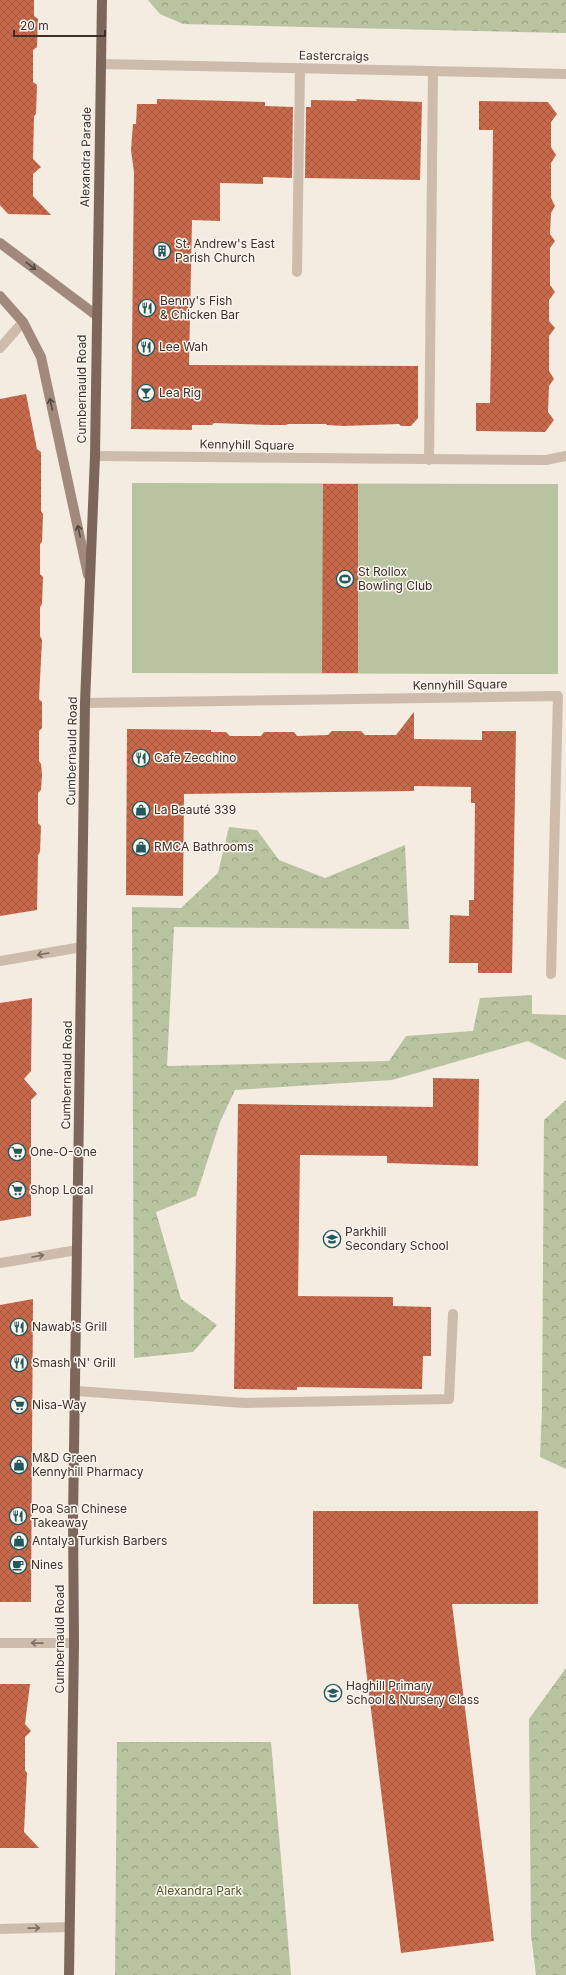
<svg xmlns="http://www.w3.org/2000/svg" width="566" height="1975" viewBox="0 0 566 1975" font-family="Inter,sans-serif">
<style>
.grass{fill:#b8c4a0}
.forest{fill:url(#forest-crowns)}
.building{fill:url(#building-cross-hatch)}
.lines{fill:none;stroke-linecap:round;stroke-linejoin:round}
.service{stroke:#cdbbac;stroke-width:10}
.pedestrian{stroke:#cdbbac;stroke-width:10}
.minor{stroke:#cdbbac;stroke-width:10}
.secondary{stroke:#a18a7d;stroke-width:10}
.primary{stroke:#7d675c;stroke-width:10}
.oneway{stroke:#544640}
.oneway2{stroke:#7d6f65}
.labels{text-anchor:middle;stroke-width:3;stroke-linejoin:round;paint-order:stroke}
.street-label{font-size:12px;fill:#3b302b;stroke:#fbf5ee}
.poi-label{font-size:12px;fill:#3b302b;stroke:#fbf5ee;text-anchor:start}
.park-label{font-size:12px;fill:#4a5a2e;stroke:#fbf5ee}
</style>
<defs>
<pattern id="forest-crowns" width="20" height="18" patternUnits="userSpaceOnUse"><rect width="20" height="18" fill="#b8c4a0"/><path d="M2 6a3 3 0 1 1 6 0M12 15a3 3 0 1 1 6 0" fill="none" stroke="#97a083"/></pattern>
<pattern id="building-cross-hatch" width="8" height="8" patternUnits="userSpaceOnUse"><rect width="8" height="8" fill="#c8694b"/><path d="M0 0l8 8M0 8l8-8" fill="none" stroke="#a4573f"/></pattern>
</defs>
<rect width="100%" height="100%" fill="#f4ebe1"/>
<polygon class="grass" points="132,483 558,484 558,674 132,673"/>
<g class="forest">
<polygon points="148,0 566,0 566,33 183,24 160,14"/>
<polygon points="229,827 257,830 279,860 325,878 405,845 409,929 174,927 167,1066 389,1061 406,1036 473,1031 480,998 532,995 532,1014 566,1015 566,1060 528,1041 392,1080 235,1090 220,1122 196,1196 156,1212 181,1299 217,1325 193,1352 134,1358 132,907 181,908 218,873"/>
<polygon points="566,1100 566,1469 540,1457 542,1410 544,1120"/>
<polygon points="566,1668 566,1975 536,1975 531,1935 529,1719"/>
<polygon points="117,1742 271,1742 291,1975 115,1975"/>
</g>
<g class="building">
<polygon points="0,0 34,0 34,16 38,19 37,47 33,50 33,82 37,85 36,114 34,116 33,159 41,167 33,174 33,196 51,215 8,214 0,205"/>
<polygon points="157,99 265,102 265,106 293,107 292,178 263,177 263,184 220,183 220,221 192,220 189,365 418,366 418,418 411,426 401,426 399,424 344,426 327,425 326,424 288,424 286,425 270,425 214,423 212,425 192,425 192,430 131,429 134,172 131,150 133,124 136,124 137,104 157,104"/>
<polygon points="356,99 422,102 420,180 305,178 306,107 311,107 311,100 357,101"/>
<polygon points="479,101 548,102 557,114 551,122 551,147 556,155 551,163 551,198 555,206 551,213 550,234 555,241 550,248 550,285 555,292 549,300 549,321 555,328 549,336 549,371 554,379 549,386 548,412 554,420 545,432 476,431 476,403 490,403 491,353 493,130 479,130"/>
<polygon points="26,394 37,449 41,452 41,511 43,514 42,542 40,544 40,574 43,577 42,604 40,607 40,636 42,640 39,699 42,702 42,728 39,731 39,761 41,764 42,774 41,790 38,793 38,823 41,826 40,852 38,855 37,910 0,916 0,399"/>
<polygon points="323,484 358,484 358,673 322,673"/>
<polygon points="414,712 414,739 482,740 482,731 516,731 512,973 478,973 478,963 449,963 450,915 469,916 469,900 474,900 475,803 471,803 471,787 414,786 414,791 184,794 183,896 126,895 127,729 211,730 211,732 226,732 230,736 261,736 264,732 294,732 297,736 328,735 332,731 361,731 365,735 396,735"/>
<polygon points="32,998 31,1071 24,1079 37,1094 31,1100 31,1216 0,1221 0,1003"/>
<polygon points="433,1078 479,1079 478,1166 387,1163 387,1156 300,1155 298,1296 393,1297 393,1306 431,1307 431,1356 423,1356 422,1389 297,1387 297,1390 234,1389 238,1104 433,1107"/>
<polygon points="33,1299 31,1602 0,1602 0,1305"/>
<polygon points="313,1511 538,1511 538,1604 452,1604 494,1941 401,1953 358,1604 313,1604"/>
<polygon points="0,1684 30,1684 25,1724 31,1731 25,1737 25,1770 27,1773 24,1832 39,1848 0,1848"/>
</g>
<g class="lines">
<g class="service">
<polyline points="297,272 300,68"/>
<polyline points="429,460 433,71"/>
<polyline points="76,1391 245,1403 449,1399 453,1314"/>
</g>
<polyline class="pedestrian" points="0,348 23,322"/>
<g class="minor">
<polyline points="101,64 566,74"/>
<polyline points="95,456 546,460 566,456"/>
<polyline points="85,703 558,696 551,974"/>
<polyline points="0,961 82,947"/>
<polyline points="0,1263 77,1250"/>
<polyline points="0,1643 74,1643"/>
<polyline points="0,1929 69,1927"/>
</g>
<g class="secondary">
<polyline points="0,243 96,315"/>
<polyline points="0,296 23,322 41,357 88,575"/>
</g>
<polyline class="primary" points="69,1975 74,1643 73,1518 85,703 95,456 102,0"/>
</g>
<defs><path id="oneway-shaft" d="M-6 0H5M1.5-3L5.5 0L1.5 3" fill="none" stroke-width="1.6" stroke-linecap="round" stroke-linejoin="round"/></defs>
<g class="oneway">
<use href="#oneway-shaft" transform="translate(31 266) rotate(37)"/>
<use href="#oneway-shaft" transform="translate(51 404) rotate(-102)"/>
<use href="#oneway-shaft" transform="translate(79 531) rotate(-102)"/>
</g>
<g class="oneway2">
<use href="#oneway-shaft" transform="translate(43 954) rotate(170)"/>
<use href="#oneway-shaft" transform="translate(38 1256) rotate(-10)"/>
<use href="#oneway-shaft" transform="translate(37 1643) rotate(-179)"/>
<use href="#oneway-shaft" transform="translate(34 1928) rotate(-1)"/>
</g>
<defs>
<symbol id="building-ring" viewBox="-11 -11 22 22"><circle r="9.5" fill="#fbf5ee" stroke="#1f5a5e" stroke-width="1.5"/><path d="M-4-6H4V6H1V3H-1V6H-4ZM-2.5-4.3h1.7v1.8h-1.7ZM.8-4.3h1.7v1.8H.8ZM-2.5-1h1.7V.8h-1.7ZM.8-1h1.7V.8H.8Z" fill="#1f5a5e"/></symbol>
<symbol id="restaurant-ring" viewBox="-11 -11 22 22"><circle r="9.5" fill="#fbf5ee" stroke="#1f5a5e" stroke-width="1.5"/><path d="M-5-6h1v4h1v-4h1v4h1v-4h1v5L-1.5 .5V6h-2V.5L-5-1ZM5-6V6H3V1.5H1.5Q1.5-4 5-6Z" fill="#1f5a5e"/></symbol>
<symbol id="bar-ring" viewBox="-11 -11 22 22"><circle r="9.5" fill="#fbf5ee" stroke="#1f5a5e" stroke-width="1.5"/><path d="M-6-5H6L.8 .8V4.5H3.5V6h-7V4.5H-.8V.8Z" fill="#1f5a5e"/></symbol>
<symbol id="stadium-ring" viewBox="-11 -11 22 22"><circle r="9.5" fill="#fbf5ee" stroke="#1f5a5e" stroke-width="1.5"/><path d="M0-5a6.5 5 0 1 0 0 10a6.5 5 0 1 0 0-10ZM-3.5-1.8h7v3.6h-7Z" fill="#1f5a5e"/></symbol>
<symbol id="shop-ring" viewBox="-11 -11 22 22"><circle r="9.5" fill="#fbf5ee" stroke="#1f5a5e" stroke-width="1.5"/><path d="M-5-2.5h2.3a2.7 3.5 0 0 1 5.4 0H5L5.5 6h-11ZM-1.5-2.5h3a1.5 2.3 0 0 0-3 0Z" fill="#1f5a5e"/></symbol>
<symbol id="supermarket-ring" viewBox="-11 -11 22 22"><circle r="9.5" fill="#fbf5ee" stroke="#1f5a5e" stroke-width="1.5"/><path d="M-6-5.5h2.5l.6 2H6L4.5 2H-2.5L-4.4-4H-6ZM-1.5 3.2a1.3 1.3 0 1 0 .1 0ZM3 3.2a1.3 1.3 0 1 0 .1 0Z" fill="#1f5a5e"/></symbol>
<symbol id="school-ring" viewBox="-11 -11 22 22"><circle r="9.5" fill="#fbf5ee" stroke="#1f5a5e" stroke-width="1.5"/><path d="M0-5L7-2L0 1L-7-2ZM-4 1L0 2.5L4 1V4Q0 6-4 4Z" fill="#1f5a5e"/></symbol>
<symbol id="cafe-ring" viewBox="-11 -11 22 22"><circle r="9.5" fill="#fbf5ee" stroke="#1f5a5e" stroke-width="1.5"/><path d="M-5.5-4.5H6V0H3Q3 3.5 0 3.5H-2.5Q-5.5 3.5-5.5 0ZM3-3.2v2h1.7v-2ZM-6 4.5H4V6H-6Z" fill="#1f5a5e"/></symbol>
</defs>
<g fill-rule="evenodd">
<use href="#building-ring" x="152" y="241" width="20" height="20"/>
<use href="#restaurant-ring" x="137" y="298" width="20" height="20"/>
<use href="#restaurant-ring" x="136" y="337" width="20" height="20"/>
<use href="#bar-ring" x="136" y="383" width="20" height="20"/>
<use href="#stadium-ring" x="335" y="569" width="20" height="20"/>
<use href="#restaurant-ring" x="131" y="748" width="20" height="20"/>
<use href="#shop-ring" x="131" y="800" width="20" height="20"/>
<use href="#shop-ring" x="131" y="837" width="20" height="20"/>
<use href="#supermarket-ring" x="7" y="1142" width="20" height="20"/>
<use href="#supermarket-ring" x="7" y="1180" width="20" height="20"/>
<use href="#school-ring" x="322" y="1229" width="20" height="20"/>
<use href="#restaurant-ring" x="9" y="1317" width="20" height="20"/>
<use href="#restaurant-ring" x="9" y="1353" width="20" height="20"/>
<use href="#supermarket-ring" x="9" y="1395" width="20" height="20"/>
<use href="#shop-ring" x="9" y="1455" width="20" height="20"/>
<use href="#restaurant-ring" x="8" y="1506" width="20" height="20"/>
<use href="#shop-ring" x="9" y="1531" width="20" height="20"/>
<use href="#cafe-ring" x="8" y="1555" width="20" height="20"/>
<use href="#school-ring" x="323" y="1683" width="20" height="20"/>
</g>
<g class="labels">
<g class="street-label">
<text transform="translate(334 56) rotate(1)" y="4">Eastercraigs</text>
<text transform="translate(86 157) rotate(-89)" y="4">Alexandra Parade</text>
<text transform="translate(82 389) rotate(-90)" y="4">Cumbernauld Road</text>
<text transform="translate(247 445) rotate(1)" y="4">Kennyhill Square</text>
<text transform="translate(460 685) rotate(-1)" y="4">Kennyhill Square</text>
<text transform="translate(72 751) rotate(-89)" y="4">Cumbernauld Road</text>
<text transform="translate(67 1075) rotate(-89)" y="4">Cumbernauld Road</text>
<text transform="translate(60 1639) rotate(-90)" y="4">Cumbernauld Road</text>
</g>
<g class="poi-label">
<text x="175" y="248">St. Andrew's East<tspan x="175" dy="14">Parish Church</tspan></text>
<text x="160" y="305">Benny's Fish<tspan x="160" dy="14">&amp; Chicken Bar</tspan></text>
<text x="159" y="351">Lee Wah</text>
<text x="159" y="397">Lea Rig</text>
<text x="358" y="576">St Rollox<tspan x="358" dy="14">Bowling Club</tspan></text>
<text x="154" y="762">Cafe Zecchino</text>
<text x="154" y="814">La Beauté 339</text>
<text x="154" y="851">RMCA Bathrooms</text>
<text x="30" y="1156">One-O-One</text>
<text x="30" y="1194">Shop Local</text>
<text x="345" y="1236">Parkhill<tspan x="345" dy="14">Secondary School</tspan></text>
<text x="32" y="1331">Nawab's Grill</text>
<text x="32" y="1367">Smash 'N' Grill</text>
<text x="32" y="1409">Nisa-Way</text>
<text x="32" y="1462">M&amp;D Green<tspan x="32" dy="14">Kennyhill Pharmacy</tspan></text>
<text x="31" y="1513">Poa San Chinese<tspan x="31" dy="14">Takeaway</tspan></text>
<text x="32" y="1545">Antalya Turkish Barbers</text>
<text x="31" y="1569">Nines</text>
<text x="346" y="1690">Haghill Primary<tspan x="346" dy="14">School &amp; Nursery Class</tspan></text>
</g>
<g class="park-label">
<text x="199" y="1895">Alexandra Park</text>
</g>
</g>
<path d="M14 30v6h91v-6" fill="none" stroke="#3b302b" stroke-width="2"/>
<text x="20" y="30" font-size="12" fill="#3b302b" stroke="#fbf5ee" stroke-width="3" paint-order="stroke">20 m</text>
</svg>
